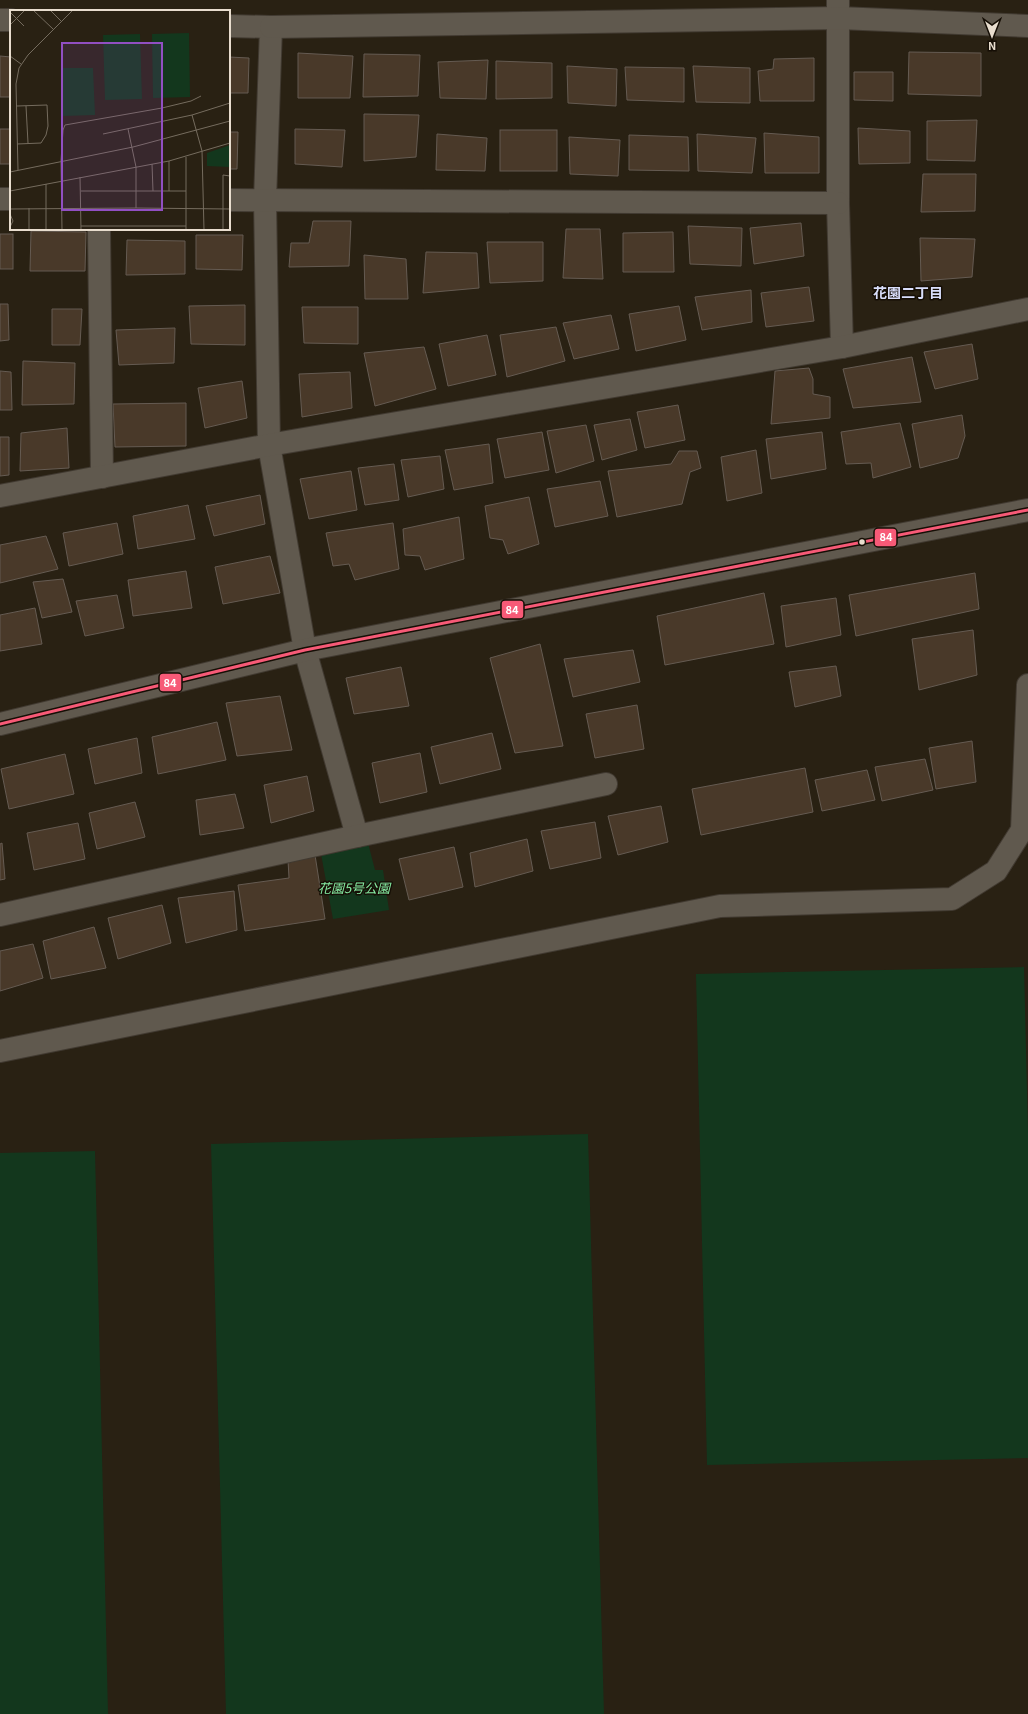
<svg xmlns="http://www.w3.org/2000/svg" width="1028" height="1714" viewBox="0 0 1028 1714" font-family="Georgia,'Noto Sans JP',serif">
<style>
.green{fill:#13371d}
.building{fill:#493929;stroke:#655b52}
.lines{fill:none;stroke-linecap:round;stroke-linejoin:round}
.minor-casing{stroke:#413a31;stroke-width:24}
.tertiary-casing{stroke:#413a31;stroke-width:24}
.minor{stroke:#60594e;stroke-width:22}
.tertiary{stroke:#60594e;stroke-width:22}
.bus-1-casing{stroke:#150e05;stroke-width:6}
.bus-1{stroke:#f75a77;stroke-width:3}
.bus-dot{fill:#e8ddce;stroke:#150e05;stroke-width:1.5}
.labels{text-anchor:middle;stroke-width:3;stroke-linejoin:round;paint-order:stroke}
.park-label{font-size:13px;font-style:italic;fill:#85eba2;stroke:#150e05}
.neighbourhood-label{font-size:14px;font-weight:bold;fill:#d9defb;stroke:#150e05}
.inset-road{fill:none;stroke:#756c5e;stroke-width:1}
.view{fill:#914fc2;fill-opacity:0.15;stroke:#914fc2;stroke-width:2}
.inset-edge{fill:none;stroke:#e8ddce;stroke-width:2}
.line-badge{stroke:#150e05;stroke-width:1.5}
.badge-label{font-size:11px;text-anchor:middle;font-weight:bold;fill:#fff}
</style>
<rect width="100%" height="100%" fill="#292113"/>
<g class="green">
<polygon points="368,843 375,870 383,870 389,910 333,919 321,854"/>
<polygon points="1024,967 1028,1133 1028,1458 707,1465 696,974"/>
<polygon points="588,1134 604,1714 226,1714 211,1144"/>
<polygon points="95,1151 108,1714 0,1714 0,1153"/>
</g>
<g class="building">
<polygon points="909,52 981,53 981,96 908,94"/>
<polygon points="298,53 353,56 350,98 298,98"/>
<polygon points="364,54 420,55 418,96 363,97"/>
<polygon points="0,56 11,57 11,97 0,97"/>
<polygon points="229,57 249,58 248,93 229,93"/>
<polygon points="814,58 814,101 760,101 758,71 773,69 774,59"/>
<polygon points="488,60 486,99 440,98 438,62"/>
<polygon points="496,61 552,63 552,98 496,99"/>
<polygon points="567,66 617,69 616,106 568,103"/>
<polygon points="693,66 750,68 750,103 696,102"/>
<polygon points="625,67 684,68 684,102 627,100"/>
<polygon points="854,72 893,72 893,101 854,100"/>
<polygon points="364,114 419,115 416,157 364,161"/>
<polygon points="977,120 975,161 927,160 927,121"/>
<polygon points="858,128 910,131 910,163 859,164"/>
<rect x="0" y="129" width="11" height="35"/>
<polygon points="295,129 345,130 342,167 295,164"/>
<rect x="500" y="130" width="57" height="41"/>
<polygon points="229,132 238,132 237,169 229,169"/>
<polygon points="764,133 819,137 819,173 765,173"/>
<polygon points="437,134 487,138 485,171 436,170"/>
<polygon points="697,134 756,138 752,173 698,171"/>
<polygon points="629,135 688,137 689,171 629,170"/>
<polygon points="569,137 620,140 618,176 570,174"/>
<polygon points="923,174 976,174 975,211 921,212"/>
<polygon points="313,221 351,221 349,266 289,267 291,243 309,243"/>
<polygon points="801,223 804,256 754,264 750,228"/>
<polygon points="688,226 742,228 741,266 690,264"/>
<polygon points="566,229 600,229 603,279 563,278"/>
<polygon points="31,231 86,232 85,271 30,271"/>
<polygon points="673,232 674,272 623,272 623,233"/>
<rect x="0" y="234" width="13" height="35"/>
<polygon points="196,235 243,235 242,270 196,269"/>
<polygon points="920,238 975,239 972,277 921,281"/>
<polygon points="127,240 185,241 185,274 126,275"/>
<polygon points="487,242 543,242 543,281 490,283"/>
<polygon points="426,252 477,253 479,288 423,293"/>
<polygon points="364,255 406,259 408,299 365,299"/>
<polygon points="809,287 814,321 766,327 761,293"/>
<polygon points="751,290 752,322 702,330 695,297"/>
<polygon points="0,304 8,304 9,340 0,341"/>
<polygon points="245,305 245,345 191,344 189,306"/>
<polygon points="679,306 686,340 636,351 629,314"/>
<polygon points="302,307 358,307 358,344 304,343"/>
<polygon points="52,309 82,309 80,345 52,345"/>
<polygon points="611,315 619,349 574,359 563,323"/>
<polygon points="556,327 565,361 507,377 500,335"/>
<polygon points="175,328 174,363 119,365 116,330"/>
<polygon points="487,335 496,375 448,386 439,344"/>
<polygon points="972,344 978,379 935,389 924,352"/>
<polygon points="424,347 436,389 375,406 364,353"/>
<polygon points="912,357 921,402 853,408 843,369"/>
<polygon points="23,361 75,363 74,404 22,405"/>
<polygon points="809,368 813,379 813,394 830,397 830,418 771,424 775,371"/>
<polygon points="0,371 11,372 12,410 0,410"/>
<polygon points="350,372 352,408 302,417 299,374"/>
<polygon points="242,381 247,418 205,428 198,388"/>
<polygon points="186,403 186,446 115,447 113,404"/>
<polygon points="678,405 685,440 645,448 637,412"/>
<polygon points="962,415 965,436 958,458 920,468 912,424"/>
<polygon points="630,419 637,450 602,460 594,425"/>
<polygon points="900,423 911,467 873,478 871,463 846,464 841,432"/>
<polygon points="586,425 594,461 556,473 547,431"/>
<polygon points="67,428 69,468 20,471 21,433"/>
<polygon points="542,432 549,470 505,478 497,439"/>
<polygon points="822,432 826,469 771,479 766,439"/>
<polygon points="0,437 9,437 9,475 0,476"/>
<polygon points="489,444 493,483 454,490 445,450"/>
<polygon points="756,450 762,493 727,501 721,457"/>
<polygon points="679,451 697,451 701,468 690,472 682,504 617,517 608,471 671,464"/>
<polygon points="440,456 444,489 408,497 401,460"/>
<polygon points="394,464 399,500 365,505 358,468"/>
<polygon points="351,471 357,510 309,519 300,479"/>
<polygon points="600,481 608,516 555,527 547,489"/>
<polygon points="260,495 265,524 214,536 206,506"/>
<polygon points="529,497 539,544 508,554 503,540 490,538 485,506"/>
<polygon points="188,505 195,539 138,549 133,516"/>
<polygon points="459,517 464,559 425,570 420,556 405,555 403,529"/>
<polygon points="117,523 123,554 69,566 63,533"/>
<polygon points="393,523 399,569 355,580 349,564 333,566 326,533"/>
<polygon points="46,536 58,569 0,583 0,545"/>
<polygon points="270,556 280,593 223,604 215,567"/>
<polygon points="186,571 192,608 133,616 128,580"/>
<polygon points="975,573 979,609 856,636 849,595"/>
<polygon points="63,579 72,612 42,618 33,582"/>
<polygon points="764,593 774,644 665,665 657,616"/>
<polygon points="117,595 124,628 85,636 76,601"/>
<polygon points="836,598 841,635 786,647 781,606"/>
<polygon points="35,608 42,644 0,651 0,615"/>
<polygon points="973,630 977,675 919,690 912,639"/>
<polygon points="540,644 563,746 515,753 490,658"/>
<polygon points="633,650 640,682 573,697 564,659"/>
<polygon points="836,666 841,696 795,707 789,672"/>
<polygon points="401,667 409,706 354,714 346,678"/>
<polygon points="280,696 292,750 237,756 226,703"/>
<polygon points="637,705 644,749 595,758 586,714"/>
<polygon points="217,722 226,760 158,774 152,737"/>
<polygon points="492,733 501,769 440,784 431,747"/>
<polygon points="137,738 142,773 95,784 88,749"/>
<polygon points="972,741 976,782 936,789 929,748"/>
<polygon points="420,753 427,792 380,803 372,763"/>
<polygon points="65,754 74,794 9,809 1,769"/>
<polygon points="925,759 933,790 882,801 875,767"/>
<polygon points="805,768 813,812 701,835 692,789"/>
<polygon points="867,770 875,800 822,811 815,780"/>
<polygon points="307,776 314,811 271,823 264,785"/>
<polygon points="235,794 244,828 200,835 196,800"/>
<polygon points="135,802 145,837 97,849 89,813"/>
<polygon points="661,806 668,842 618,855 608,816"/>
<polygon points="595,822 601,858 550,869 541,831"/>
<polygon points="78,823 85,859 34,870 27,833"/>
<polygon points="527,839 533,871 475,887 470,853"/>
<polygon points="2,843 5,879 0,880 0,844"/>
<polygon points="454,847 463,887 409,900 399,859"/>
<polygon points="315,855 325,919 245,931 238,885 289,878 288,860"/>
<polygon points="234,891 237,930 186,943 178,898"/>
<polygon points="162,905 171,943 118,959 108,918"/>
<polygon points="94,927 106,968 51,979 43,941"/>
<polygon points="33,944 43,978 0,991 0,951"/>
</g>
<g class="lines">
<defs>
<g id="minor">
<polyline points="838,0 838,203 842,347"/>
<polyline points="0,20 11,20"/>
<polyline points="229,26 271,27 265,200 269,445 305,650 357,836"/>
<polyline points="271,27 839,18 1028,26"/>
<polyline points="0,199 11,199"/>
<polyline points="229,200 838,203"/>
<polyline points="99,229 102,477"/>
<polyline points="0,496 269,445 842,347 1028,309"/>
<polyline points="0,915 357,836 606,784"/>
<polyline points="0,1051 720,906 952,899 996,871 1022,830 1028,685"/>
</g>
<polyline id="tertiary" points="0,724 305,650 1028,510"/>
</defs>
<use href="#minor" class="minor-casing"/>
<use href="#tertiary" class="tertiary-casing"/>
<use href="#minor" class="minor"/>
<use href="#tertiary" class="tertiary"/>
<defs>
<polyline id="bus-1" points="0,724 305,650 1028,510"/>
</defs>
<use href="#bus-1" class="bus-1-casing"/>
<use href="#bus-1" class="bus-1"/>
</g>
<circle class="bus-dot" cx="862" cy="542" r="3.5"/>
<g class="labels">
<g class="park-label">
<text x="354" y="893">花園5号公園</text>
</g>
<g class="neighbourhood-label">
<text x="908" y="298">花園二丁目</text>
</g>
</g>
<g transform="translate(10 10)">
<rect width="220" height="220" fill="#292113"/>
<path d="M179,23L180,87L143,88L142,24ZM130,24L132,89L95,90L93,25ZM51,58H83L85,105L53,106ZM220,135V157L197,156V143Z" fill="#13371d"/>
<path class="inset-road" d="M23,0L43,19M40,0L51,11M0,2L14,16M0,15L15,0M0,46L11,54M7,96L37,95L38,116L36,125L31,133L7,134M16,96L18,133M182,105L192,141L194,220M118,119L126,157V198L220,199M93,124L182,105L220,93M142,154L143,181M8,160L6,74L9,58L18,45L63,0M0,162L123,137L220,111M70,167L71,220M0,181L159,151L220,133M71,181H176M159,181V151M0,199L126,198M0,204L3,211L0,217M71,216H176M19,220V198M36,220V174M52,220L51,151L53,120L55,115L152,98L181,91L191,86M176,220V147M213,220V165L220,166"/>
<path class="view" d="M52,33H152V200H52Z"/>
<rect width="220" height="220" class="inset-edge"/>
</g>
<g class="line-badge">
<rect x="874" y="528" width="23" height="19" rx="4" fill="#f75a77"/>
<rect x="501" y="600" width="23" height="19" rx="4" fill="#f75a77"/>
<rect x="159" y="673" width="23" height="19" rx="4" fill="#f75a77"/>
</g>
<g class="badge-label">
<text x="886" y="541">84</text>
<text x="512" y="614">84</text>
<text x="170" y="687">84</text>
</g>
<g transform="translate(992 36) rotate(180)" stroke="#150e05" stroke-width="3" paint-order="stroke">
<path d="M0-3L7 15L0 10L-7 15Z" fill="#e8ddce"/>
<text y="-6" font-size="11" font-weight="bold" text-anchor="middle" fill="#e8ddce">N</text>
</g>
</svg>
